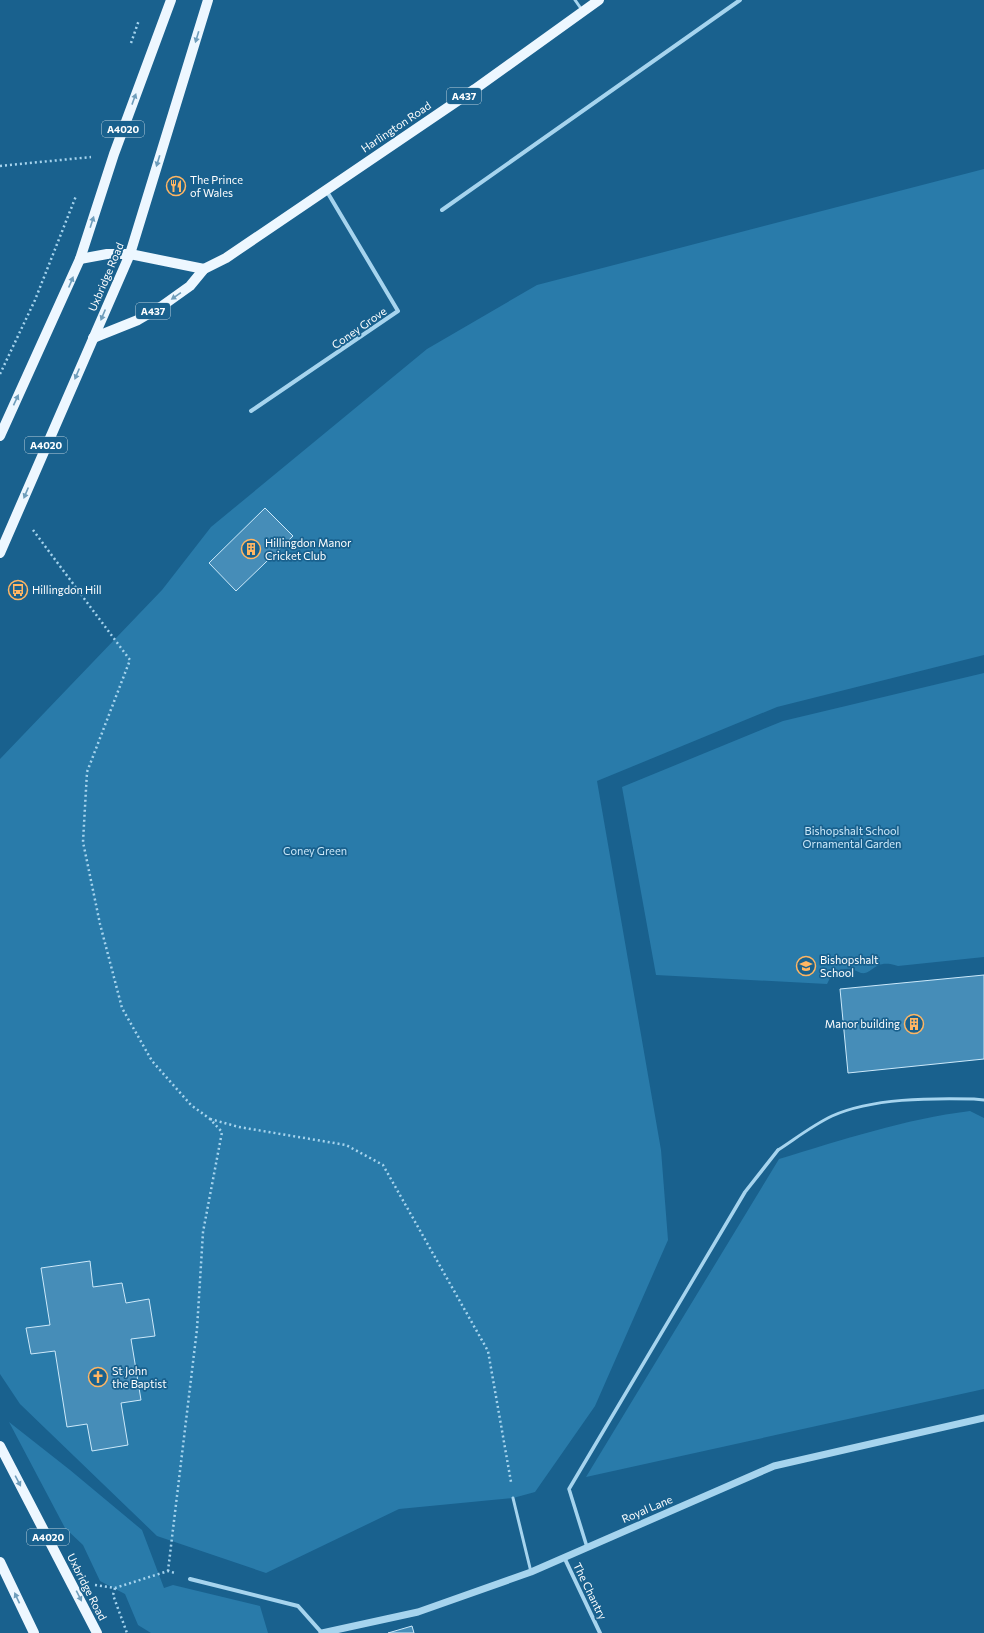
<svg xmlns="http://www.w3.org/2000/svg" width="984" height="1633" viewBox="0 0 984 1633" font-family="Commissioner,sans-serif">
<style>
.green{fill:#297baa}
.building{fill:#468db8;stroke:#cce9fa}
.lines{fill:none;stroke-linecap:round;stroke-linejoin:round}
.path{stroke:#a6d4ee;stroke-width:2.5;stroke-dasharray:2 3;stroke-linecap:butt}
.service{stroke:#a6d4ee;stroke-width:3}
.pedestrian{stroke:#a6d4ee;stroke-width:3.5}
.minor{stroke:#a6d4ee;stroke-width:4}
.tertiary{stroke:#a6d4ee;stroke-width:7}
.primary{stroke:#edf7ff;stroke-width:10}
.oneway{fill:#6e9dbb}
.labels{text-anchor:middle;stroke-width:3.5;stroke-linejoin:round;paint-order:stroke}
.shield{fill:#19618e;stroke:#bad0dd;stroke-width:1}
.shield-label{font-size:10px;font-weight:bold;fill:#fff}
.street-label{font-size:11px;fill:#fff;stroke:#19618e}
.poi-label{font-size:11px;fill:#fff;stroke:#19618e;text-anchor:start}
.park-label{font-size:11px;fill:#cce9fa;stroke:#19618e}
</style>
<rect width="100%" height="100%" fill="#19618e"/>
<g class="green">
<polygon points="984,169 984,655 777,707 597,781 661,1150 668,1240 595,1406 535,1492 513,1498 399,1509 266,1573 157,1536 20,1404 0,1374 0,759 162,590 211,527 427,349 537,285"/>
<path d="M984,673V957L898,966C873,958 874,975 861,973C858,972 855,970 852,969C846,968 839,970 833,972L827,984L656,975L622,787L783,721Z"/>
<path d="M970,1111L984,1118V1389L586,1477L779,1159C842,1140 905,1119 970,1111Z"/>
<polygon points="9,1422 70,1470 142,1530 164,1588 173,1585 260,1606 268,1633 151,1633 138,1625 125,1594 100,1581 83,1545 65,1528"/>
</g>
<g class="building">
<polygon points="265,508 293,536 236,591 209,563"/>
<polygon points="984,975 984,1059 848,1073 840,989"/>
<polygon points="90,1261 93,1287 122,1283 126,1303 149,1299 155,1336 131,1339 141,1400 121,1403 128,1445 92,1451 87,1424 67,1427 55,1351 31,1354 26,1328 50,1325 41,1268"/>
<polygon points="412,1626 414,1633 388,1633"/>
</g>
<g class="lines">
<g class="path">
<polyline points="131,43 139,20"/>
<polyline points="0,166 91,157"/>
<polyline points="0,374 35,300 76,196"/>
<polyline points="33,530 130,660 87,772 83,842 100,924 122,1008 152,1061 191,1105 210,1119 222,1132 203,1232 197,1329 168,1571"/>
<polyline points="210,1119 239,1127 346,1145 383,1165 488,1351 511,1482"/>
<polyline points="95,1585 115,1588 168,1571 175,1573"/>
<polyline points="115,1588 113,1595 127,1633"/>
</g>
<g class="service">
<polyline points="575,0 582,10"/>
<path d="M778,1150C795,1139 813,1125 832,1116C872,1098 931,1098 974,1099L984,1100"/>
<polyline points="513,1498 531,1572"/>
</g>
<polyline class="pedestrian" points="587,1547 569,1489 745,1192 778,1150"/>
<g class="minor">
<polyline points="442,210 740,0"/>
<polyline points="251,411 398,311 326,190"/>
<polyline points="564,1557 600,1633"/>
<polyline points="190,1579 298,1606 322,1633"/>
</g>
<polyline class="tertiary" points="322,1633 418,1612 531,1572 774,1466 984,1418"/>
<g class="primary">
<polyline points="80,259 107,254 130,254 204,269"/>
<polyline points="93,338 138,320 162,306 190,286 204,269 226,258 475,89 599,0"/>
<polyline points="0,436 80,259 114,154 171,0"/>
<polyline points="0,553 130,254 208,0"/>
<polyline points="0,1446 97,1633"/>
<polyline points="0,1562 34,1633"/>
</g>
</g>
<defs><path id="oneway-solid" d="M-6-.8H1V-3.2L6.5 0L1 3.2V.8H-6Z"/></defs>
<g class="oneway">
<use href="#oneway-solid" transform="translate(197 37) rotate(107)"/>
<use href="#oneway-solid" transform="translate(134 99) rotate(-70)"/>
<use href="#oneway-solid" transform="translate(158 161) rotate(107)"/>
<use href="#oneway-solid" transform="translate(92 222) rotate(-72)"/>
<use href="#oneway-solid" transform="translate(71 282) rotate(-67)"/>
<use href="#oneway-solid" transform="translate(176 296) rotate(145)"/>
<use href="#oneway-solid" transform="translate(103 315) rotate(113)"/>
<use href="#oneway-solid" transform="translate(77 374) rotate(113)"/>
<use href="#oneway-solid" transform="translate(16 400) rotate(-65)"/>
<use href="#oneway-solid" transform="translate(26 493) rotate(113)"/>
<use href="#oneway-solid" transform="translate(18 1481) rotate(62)"/>
<use href="#oneway-solid" transform="translate(79 1596) rotate(63)"/>
<use href="#oneway-solid" transform="translate(17 1598) rotate(-115)"/>
</g>
<defs>
<symbol id="restaurant-ring" viewBox="-11 -11 22 22"><circle r="9.5" fill="#19618e" stroke="#ffb663" stroke-width="1.5"/><path d="M-5-6h1v4h1v-4h1v4h1v-4h1v5L-1.5 .5V6h-2V.5L-5-1ZM5-6V6H3V1.5H1.5Q1.5-4 5-6Z" fill="#ffb663"/></symbol>
<symbol id="building-ring" viewBox="-11 -11 22 22"><circle r="9.5" fill="#19618e" stroke="#ffb663" stroke-width="1.5"/><path d="M-4-6H4V6H1V3H-1V6H-4ZM-2.5-4.3h1.7v1.8h-1.7ZM.8-4.3h1.7v1.8H.8ZM-2.5-1h1.7V.8h-1.7ZM.8-1h1.7V.8H.8Z" fill="#ffb663"/></symbol>
<symbol id="bus-ring" viewBox="-11 -11 22 22"><circle r="9.5" fill="#19618e" stroke="#ffb663" stroke-width="1.5"/><path d="M-5-6H5V4H4V6H2V4H-2V6H-4V4H-5ZM-3.5-4V0h7V-4ZM-3.5 1.2v1.5H-2V1.2ZM2 1.2v1.5H3.5V1.2Z" fill="#ffb663"/></symbol>
<symbol id="school-ring" viewBox="-11 -11 22 22"><circle r="9.5" fill="#19618e" stroke="#ffb663" stroke-width="1.5"/><path d="M0-5L7-2L0 1L-7-2ZM-4 1L0 2.5L4 1V4Q0 6-4 4Z" fill="#ffb663"/></symbol>
<symbol id="church-ring" viewBox="-11 -11 22 22"><circle r="9.5" fill="#19618e" stroke="#ffb663" stroke-width="1.5"/><path d="M-1.2-6h2.4v3.5h3.3v2.4h-3.3V6h-2.4V-.1h-3.3v-2.4h3.3Z" fill="#ffb663"/></symbol>
</defs>
<g fill-rule="evenodd">
<use href="#restaurant-ring" x="165" y="175" width="22" height="22"/>
<use href="#building-ring" x="240" y="538" width="22" height="22"/>
<use href="#bus-ring" x="7" y="579" width="22" height="22"/>
<use href="#school-ring" x="795" y="955" width="22" height="22"/>
<use href="#building-ring" x="903" y="1013" width="22" height="22"/>
<use href="#church-ring" x="87" y="1366" width="22" height="22"/>
</g>
<g class="labels">
<g class="shield">
<rect x="447" y="88" width="34" height="16" rx="3"/>
<rect x="102" y="121" width="42" height="16" rx="3"/>
<rect x="136" y="303" width="34" height="16" rx="3"/>
<rect x="25" y="437" width="42" height="16" rx="3"/>
<rect x="27" y="1529" width="42" height="16" rx="3"/>
</g>
<g class="shield-label">
<text x="464" y="100">A437</text>
<text x="123" y="133">A4020</text>
<text x="153" y="315">A437</text>
<text x="46" y="449">A4020</text>
<text x="48" y="1541">A4020</text>
</g>
<g class="street-label">
<text transform="translate(396 127) rotate(-34)" y="4">Harlington Road</text>
<text transform="translate(106 277) rotate(-67)" y="4">Uxbridge Road</text>
<text transform="translate(359 328) rotate(-35)" y="4">Coney Grove</text>
<text transform="translate(647 1509) rotate(-23)" y="4">Royal Lane</text>
<text transform="translate(87 1587) rotate(63)" y="4">Uxbridge Road</text>
<text transform="translate(590 1591) rotate(64)" y="4">The Chantry</text>
</g>
<g class="poi-label">
<text x="190" y="184">The Prince<tspan x="190" dy="13">of Wales</tspan></text>
<text x="265" y="547">Hillingdon Manor<tspan x="265" dy="13">Cricket Club</tspan></text>
<text x="32" y="594">Hillingdon Hill</text>
<text x="820" y="964">Bishopshalt<tspan x="820" dy="13">School</tspan></text>
<text x="900" y="1028" text-anchor="end">Manor building</text>
<text x="112" y="1375">St John<tspan x="112" dy="13">the Baptist</tspan></text>
</g>
<g class="park-label">
<text x="852" y="835">Bishopshalt School<tspan x="852" dy="13">Ornamental Garden</tspan></text>
<text x="315" y="855">Coney Green</text>
</g>
</g>
</svg>
